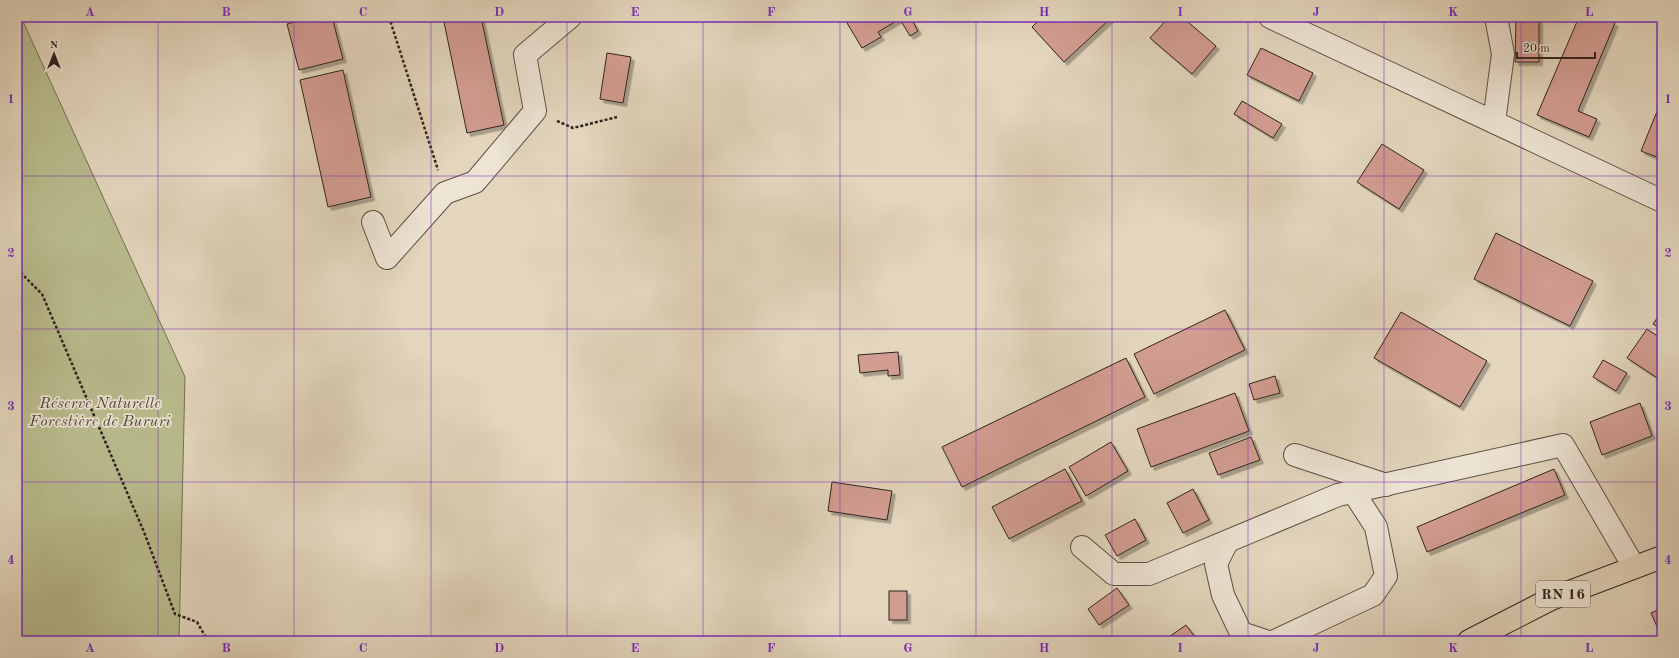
<svg xmlns="http://www.w3.org/2000/svg" width="1679" height="658" viewBox="0 0 1679 658" font-family="'Old Standard TT',serif">
<style>
.green{fill:#b9bc8e;stroke:#747056}
.building{fill:#d29d91;stroke:#30231e;filter:url(#shadow)}
.lines{fill:none;stroke-linecap:round;stroke-linejoin:round}
.minor-casing{stroke:#5d5046;stroke-width:24}
.major-casing{stroke:#30231e;stroke-width:24}
.path{stroke:#30231e;stroke-width:2.5;stroke-dasharray:3 2;stroke-linecap:butt}
.minor{stroke:#ede4d4;stroke-width:22}
.major{stroke:#e3d6bd;stroke-width:22}
.grid{fill:none;stroke:#7b2cbf;stroke-width:1;stroke-opacity:0.55}
.labels{text-anchor:middle;stroke-width:3.5;stroke-linejoin:round;paint-order:stroke}
.shield{fill:#ede4d4;stroke:#695d55;stroke-width:1}
.shield-label{font-size:15px;font-weight:bold;fill:#30231e}
.park-label{font-size:16px;font-style:italic;fill:#52493a;stroke:#ede4d4}
.neatline{fill:none;stroke:#7b2cbf;stroke-width:1.5}
.grid-label{font-size:13px;text-anchor:middle;font-weight:bold;fill:#7b2cbf}
</style>
<defs>
<filter id="shadow"><feDropShadow dx="3.5" dy="3.5" stdDeviation="0" flood-color="#0004"/></filter>
</defs>
<rect width="100%" height="100%" fill="#e3d6bd"/>
<filter id="stains"><feTurbulence type="fractalNoise" baseFrequency=".005" numOctaves="4"/><feColorMatrix values="0 0 0 0 .2 0 0 0 0 .09 0 0 0 0 .02 0 0 0 .5 -.17"/></filter>
<radialGradient id="worn" r=".72"><stop offset=".6" stop-color="#630" stop-opacity="0"/><stop offset="1" stop-color="#630" stop-opacity=".3"/></radialGradient>
<polygon class="green" points="17,17 21,17 185,377 179,641 17,641"/>
<g class="building">
<polygon points="314,17 332,17 343,59 299,70 287,24"/>
<polygon points="468,17 481,17 504,125 467,133 444,22"/>
<polygon points="856,17 903,17 878,32 881,37 862,48 847,23"/>
<polygon points="909,17 910,17 918,31 910,36 901,21"/>
<polygon points="1042,17 1111,17 1111,18 1064,62 1032,27"/>
<polygon points="1169,17 1182,17 1216,46 1192,74 1150,38"/>
<polygon points="1516,17 1539,17 1539,62 1515,62"/>
<polygon points="1579,17 1602,17 1615,23 1578,111 1597,119 1589,137 1537,115"/>
<polygon points="1261,48 1313,73 1299,101 1247,75"/>
<polygon points="607,53 631,57 623,103 600,99"/>
<polygon points="343,70 371,197 328,207 300,80"/>
<polygon points="1662,99 1662,159 1641,151"/>
<polygon points="1242,101 1282,124 1273,138 1234,114"/>
<polygon points="1382,144 1424,170 1399,209 1357,182"/>
<polygon points="1496,233 1593,281 1570,326 1474,279"/>
<polygon points="1225,310 1245,350 1154,394 1134,354"/>
<polygon points="1662,311 1662,330 1653,324"/>
<polygon points="1401,312 1487,361 1460,407 1374,358"/>
<polygon points="1647,329 1662,339 1662,381 1627,358"/>
<polygon points="898,352 900,375 888,376 888,370 860,373 858,355"/>
<polygon points="1126,358 1145,397 962,487 942,447"/>
<polygon points="1603,360 1627,373 1616,391 1593,377"/>
<polygon points="1275,376 1280,393 1254,400 1249,384"/>
<polygon points="1235,393 1249,431 1151,467 1137,429"/>
<polygon points="1640,403 1652,436 1602,455 1590,422"/>
<polygon points="1251,437 1260,460 1218,475 1209,453"/>
<polygon points="1111,442 1128,471 1086,496 1069,467"/>
<polygon points="1065,469 1082,501 1009,539 992,507"/>
<polygon points="1554,469 1565,495 1427,552 1417,527"/>
<polygon points="832,482 892,491 887,520 828,511"/>
<polygon points="1193,489 1209,520 1183,533 1167,503"/>
<polygon points="1135,519 1146,540 1117,556 1105,535"/>
<polygon points="1117,588 1129,605 1099,625 1088,609"/>
<rect x="889" y="591" width="18" height="29"/>
<polygon points="1662,608 1662,638 1651,613"/>
<polygon points="1186,625 1198,641 1163,641"/>
</g>
<g class="lines">
<defs>
<g id="minor">
<polyline points="1270,17 1662,201"/>
<polyline points="1494,122 1503,54 1496,17"/>
<polyline points="373,222 387,258 445,193 475,182 535,111 525,55 570,17"/>
<polyline points="1295,455 1386,485"/>
<polyline points="1227,542 1216,564 1223,595 1241,633 1265,641"/>
<polyline points="1082,547 1114,574 1149,574 1338,495 1563,445 1634,567"/>
<polyline points="1275,641 1373,595 1386,576 1376,527 1354,493"/>
</g>
<polyline id="major" points="1469,641 1551,599 1662,557"/>
</defs>
<use href="#minor" class="minor-casing"/>
<use href="#major" class="major-casing"/>
<g class="path">
<polyline points="389,17 438,170"/>
<polyline points="557,121 573,128 617,117"/>
<polyline points="17,269 42,294 144,532 175,614 197,622 208,641"/>
</g>
<use href="#minor" class="minor"/>
<use href="#major" class="major"/>
</g>
<path class="grid" d="M158,17V641M294,17V641M431,17V641M567,17V641M703,17V641M840,17V641M976,17V641M1112,17V641M1248,17V641M1384,17V641M1521,17V641M17,176H1662M17,329H1662M17,482H1662"/>
<g class="labels">
<rect class="shield" x="1536" y="581" width="54" height="26" rx="3"/>
<g class="shield-label">
<text x="1563" y="599">RN 16</text>
</g>
<g class="park-label">
<text x="100" y="408">Réserve Naturelle<tspan x="100" dy="18">Forestière de Bururi</tspan></text>
</g>
</g>
<rect width="1679" height="658" fill="none" stroke="#e3d6bd" stroke-width="44"/>
<g transform="translate(54 54)" stroke="#ede4d4" stroke-width="3" paint-order="stroke">
<path d="M0-3L7 15L0 10L-7 15Z" fill="#30231e"/>
<text y="-6" font-size="11" font-weight="bold" text-anchor="middle" fill="#30231e">N</text>
</g>
<path d="M1517 52v6h78v-6" fill="none" stroke="#30231e" stroke-width="2"/>
<text x="1523" y="52" font-size="12" fill="#30231e" stroke="#ede4d4" stroke-width="3" paint-order="stroke">20 m</text>
<rect x="22" y="22" width="1635" height="614" class="neatline"/>
<g class="grid-label">
<text x="90" y="16">A</text>
<text x="226" y="16">B</text>
<text x="363" y="16">C</text>
<text x="499" y="16">D</text>
<text x="635" y="16">E</text>
<text x="771" y="16">F</text>
<text x="908" y="16">G</text>
<text x="1044" y="16">H</text>
<text x="1180" y="16">I</text>
<text x="1316" y="16">J</text>
<text x="1453" y="16">K</text>
<text x="1589" y="16">L</text>
<text x="11" y="103">1</text>
<text x="1668" y="103">1</text>
<text x="11" y="257">2</text>
<text x="1668" y="257">2</text>
<text x="11" y="410">3</text>
<text x="1668" y="410">3</text>
<text x="11" y="564">4</text>
<text x="1668" y="564">4</text>
<text x="90" y="652">A</text>
<text x="226" y="652">B</text>
<text x="363" y="652">C</text>
<text x="499" y="652">D</text>
<text x="635" y="652">E</text>
<text x="771" y="652">F</text>
<text x="908" y="652">G</text>
<text x="1044" y="652">H</text>
<text x="1180" y="652">I</text>
<text x="1316" y="652">J</text>
<text x="1453" y="652">K</text>
<text x="1589" y="652">L</text>
</g>
<rect width="100%" height="100%" filter="url(#stains)"/>
<rect width="100%" height="100%" fill="url(#worn)"/>
</svg>
